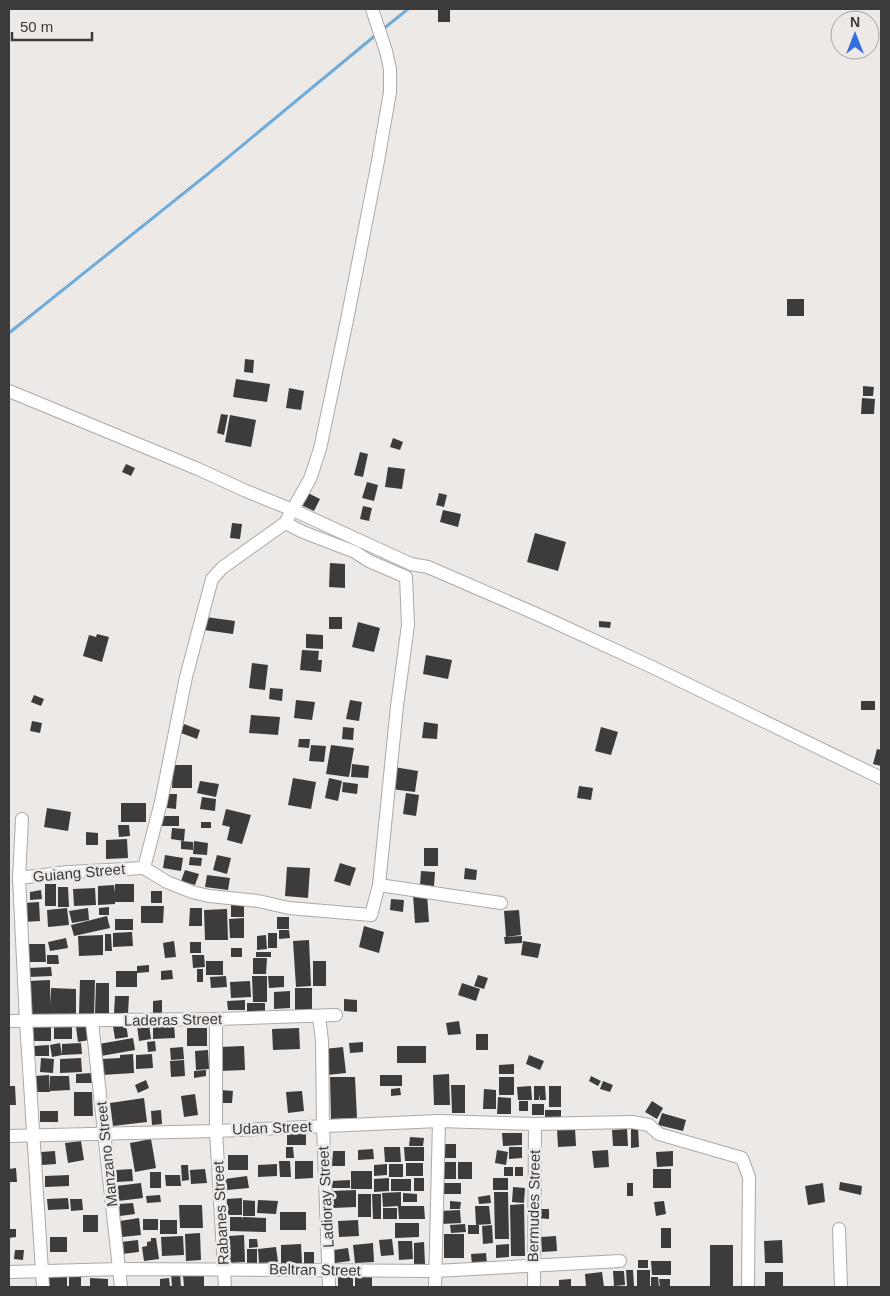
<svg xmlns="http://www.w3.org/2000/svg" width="890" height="1296" viewBox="0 0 890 1296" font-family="Arial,sans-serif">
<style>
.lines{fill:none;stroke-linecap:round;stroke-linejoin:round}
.stream{stroke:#6facda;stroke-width:3}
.building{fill:#3e3c3a}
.street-casing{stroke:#aca9a7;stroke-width:14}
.street{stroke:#fff;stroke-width:12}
.labels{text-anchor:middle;stroke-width:5;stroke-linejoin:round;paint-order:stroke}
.street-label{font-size:15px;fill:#3c3b3a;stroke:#ece9e7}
</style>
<rect width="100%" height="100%" fill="#ece9e7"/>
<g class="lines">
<g class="stream">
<polyline points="382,30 408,9"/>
<polyline points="9,333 209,173 377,34"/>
</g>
</g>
<g class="building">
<rect x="438" y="10" width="12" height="12"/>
<rect x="787" y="299" width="17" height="17"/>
<polygon points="245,359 254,360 253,373 244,372"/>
<polygon points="236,379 270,384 267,402 233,397"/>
<polygon points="863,386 874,387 873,396 863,396"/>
<polygon points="289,388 304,391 301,410 286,408"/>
<polygon points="862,398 875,399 874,414 861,414"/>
<polygon points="221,414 228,415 224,435 217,433"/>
<polygon points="230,415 256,420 251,447 225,442"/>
<polygon points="393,438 403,442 400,450 390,447"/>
<polygon points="360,452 368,454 363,477 354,475"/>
<polygon points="126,464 135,468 131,476 122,472"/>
<polygon points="388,467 405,469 402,489 385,487"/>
<polygon points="367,482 378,485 374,501 362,498"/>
<polygon points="308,493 320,499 314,511 301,505"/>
<polygon points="439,493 447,495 444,507 436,505"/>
<polygon points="363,506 372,508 369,521 360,519"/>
<polygon points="443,510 461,514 458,527 440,522"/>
<polygon points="232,523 242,524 240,539 230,538"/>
<polygon points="535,533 566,542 558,571 527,562"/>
<polygon points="330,563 345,564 345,588 329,587"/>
<polygon points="206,617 235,621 233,634 204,630"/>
<rect x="329" y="617" width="13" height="12"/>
<polygon points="599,621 611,622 610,628 599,627"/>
<polygon points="358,622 380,628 374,652 352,647"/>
<polygon points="97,634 109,637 102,662 83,656 89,635 96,637"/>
<polygon points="306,634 323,635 323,649 306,648"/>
<polygon points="302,650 319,651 318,660 322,660 321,672 300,670"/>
<polygon points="426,655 452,660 448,679 423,674"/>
<polygon points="252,663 268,665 265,690 249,688"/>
<polygon points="270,688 283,689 282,701 269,699"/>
<polygon points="34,695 44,699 41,706 31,702"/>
<polygon points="296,700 315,702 312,720 294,718"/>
<polygon points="350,700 362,702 359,721 346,719"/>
<rect x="861" y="701" width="14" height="9"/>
<polygon points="251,715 280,717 278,735 249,733"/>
<polygon points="32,721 42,723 40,733 30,731"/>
<polygon points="424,722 438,724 437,739 422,738"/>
<polygon points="184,724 200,730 197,739 181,733"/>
<polygon points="343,727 354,728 353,740 342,739"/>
<polygon points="601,727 618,732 611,755 595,751"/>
<polygon points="299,739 310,739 309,748 298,747"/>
<polygon points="311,745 326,746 324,762 309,761"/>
<polygon points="331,745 354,748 349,777 326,774"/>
<polygon points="877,749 881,750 881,766 873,764"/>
<polygon points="352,764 369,766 368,778 351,777"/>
<polygon points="173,765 192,765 192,788 172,788"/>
<polygon points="394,767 418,771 415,792 391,789"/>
<polygon points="293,778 316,782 311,809 288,805"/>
<polygon points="329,778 342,781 338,801 325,798"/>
<polygon points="200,781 219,784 216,797 197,793"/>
<polygon points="343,782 358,784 357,794 342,792"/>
<polygon points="579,786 593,788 591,800 577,798"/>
<polygon points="406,793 419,795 416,816 403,814"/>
<polygon points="168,794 177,794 176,809 167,808"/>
<polygon points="202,797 216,799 215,811 200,809"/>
<rect x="121" y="803" width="25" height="19"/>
<polygon points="47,808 71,812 68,831 44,827"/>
<polygon points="226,809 251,815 242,844 227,840 230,827 222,825"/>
<rect x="161" y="816" width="18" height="10"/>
<rect x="201" y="822" width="10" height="6"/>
<polygon points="118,825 129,825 130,836 119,837"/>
<polygon points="172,828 185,829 184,841 171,839"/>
<polygon points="86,832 98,833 98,845 86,845"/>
<polygon points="127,839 128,858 106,859 106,840"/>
<polygon points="181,841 193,842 193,850 181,849"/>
<polygon points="194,841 208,843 207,855 193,854"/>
<rect x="424" y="848" width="14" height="18"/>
<polygon points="165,855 183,858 181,871 163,868"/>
<polygon points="217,855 231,858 227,874 213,870"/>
<polygon points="190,857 202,858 201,866 189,865"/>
<polygon points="340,863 356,868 350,886 334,881"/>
<polygon points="287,867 310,868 308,898 285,896"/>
<polygon points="465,868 477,870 476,880 464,879"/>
<polygon points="185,870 199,874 195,885 181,881"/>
<polygon points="421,871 435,872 434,886 420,885"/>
<polygon points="207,875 230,878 228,890 205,887"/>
<rect x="45" y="884" width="11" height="22"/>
<polygon points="115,884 134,884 134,902 115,902 115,904 98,905 98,886 114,885 115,893"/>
<polygon points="58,887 68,887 69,907 58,907"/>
<polygon points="95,888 96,905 74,906 73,889"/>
<polygon points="41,890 42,899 30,900 30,892"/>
<rect x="151" y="891" width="11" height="12"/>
<polygon points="427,894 429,922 415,923 413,895"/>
<polygon points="391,899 404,900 403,912 390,910"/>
<polygon points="39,902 40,921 24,922 23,903"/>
<polygon points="244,904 244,917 231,917 231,905"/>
<polygon points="141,906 164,906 163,923 141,923"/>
<polygon points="109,907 109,915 99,915 99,908"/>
<polygon points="67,908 69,925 48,927 47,910"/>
<polygon points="88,908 89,920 72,923 69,911"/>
<polygon points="190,908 202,908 202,926 189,926"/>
<polygon points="227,909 228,940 205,940 204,910"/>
<polygon points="519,910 521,935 506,937 504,911"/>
<polygon points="107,916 110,928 74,936 71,925"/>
<rect x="277" y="917" width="12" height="12"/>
<polygon points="244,918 244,938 230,938 229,919"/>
<rect x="115" y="919" width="18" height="11"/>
<polygon points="364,926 384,932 379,953 359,947"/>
<polygon points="279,930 289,930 290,938 279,939"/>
<polygon points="132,932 133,946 113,947 113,933"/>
<rect x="268" y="933" width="9" height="15"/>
<polygon points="105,934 111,934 112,951 105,951"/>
<polygon points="103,935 103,955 79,956 78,936"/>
<polygon points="266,935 267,949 257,950 257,936"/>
<polygon points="522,936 522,943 505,944 504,937"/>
<polygon points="66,938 68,948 50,951 48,942"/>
<polygon points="309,940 311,986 296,987 293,941"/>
<polygon points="174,941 176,957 165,958 163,943"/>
<polygon points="523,941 541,944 538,958 521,955"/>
<rect x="190" y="942" width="11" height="11"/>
<polygon points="27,944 45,944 46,962 27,962"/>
<rect x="231" y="948" width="11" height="9"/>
<rect x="256" y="952" width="15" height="5"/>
<polygon points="47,955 58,955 59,964 47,964"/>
<polygon points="192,955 204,955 205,967 193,968"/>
<polygon points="253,958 267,958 266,974 253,974"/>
<rect x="206" y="961" width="17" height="14"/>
<rect x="313" y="961" width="13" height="25"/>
<polygon points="149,965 149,972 137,973 137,987 116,987 116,971 137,971 137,966"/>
<polygon points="51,967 52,976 29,977 28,968"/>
<rect x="197" y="969" width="6" height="13"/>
<polygon points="172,970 173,979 161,980 161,971"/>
<polygon points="478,975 488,978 484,989 474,986"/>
<polygon points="226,976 227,987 211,988 210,977"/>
<polygon points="252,976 267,976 267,1002 253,1002"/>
<polygon points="268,976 284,976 284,987 269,988"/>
<polygon points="50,980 50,1005 51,988 76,989 76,1016 28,1015 28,981"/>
<polygon points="80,980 95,980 94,1016 79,1015"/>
<polygon points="250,981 251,997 231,998 230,982"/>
<polygon points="96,983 109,983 109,1013 95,1013"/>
<polygon points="462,983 480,989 476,1001 458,995"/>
<rect x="295" y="988" width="17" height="24"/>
<polygon points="290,991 290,1008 274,1009 274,992"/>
<polygon points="115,996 129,996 128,1013 114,1013"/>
<polygon points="344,999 357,1000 357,1012 344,1011"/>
<polygon points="162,1000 162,1015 153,1015 153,1001"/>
<polygon points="245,1000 245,1010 228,1010 227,1001"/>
<rect x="247" y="1003" width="18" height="10"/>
<polygon points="459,1021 461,1034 448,1035 446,1023"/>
<polygon points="174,1023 175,1038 153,1039 153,1024"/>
<polygon points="51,1024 51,1041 34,1041 33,1025"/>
<polygon points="72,1024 72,1039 54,1039 54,1025"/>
<polygon points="126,1024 128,1037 115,1039 113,1026"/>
<polygon points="149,1024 151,1039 139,1041 137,1025"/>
<polygon points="88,1026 89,1040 78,1042 76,1027"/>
<rect x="187" y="1028" width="20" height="18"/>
<polygon points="299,1028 300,1049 273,1050 272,1029"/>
<rect x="476" y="1034" width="12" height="16"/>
<polygon points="133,1038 135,1050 101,1056 99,1044"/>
<polygon points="155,1041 156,1051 148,1052 147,1042"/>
<polygon points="363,1042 363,1052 350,1053 349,1043"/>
<polygon points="60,1043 62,1055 52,1057 50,1045"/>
<polygon points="81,1043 82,1054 62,1055 62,1044"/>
<polygon points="49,1045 49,1056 34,1056 34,1046"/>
<polygon points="244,1046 245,1070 219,1071 218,1047"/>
<rect x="397" y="1046" width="29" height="17"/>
<polygon points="183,1047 184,1059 171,1060 170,1048"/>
<polygon points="343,1047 346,1073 327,1075 324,1049"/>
<polygon points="208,1050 209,1069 196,1070 195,1051"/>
<polygon points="133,1054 134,1073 102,1075 101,1059 120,1058 120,1055"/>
<polygon points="152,1054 153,1068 136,1069 136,1055"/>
<polygon points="529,1055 544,1061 540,1070 526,1064"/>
<polygon points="41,1058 54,1059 53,1073 40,1072"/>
<polygon points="81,1058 82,1072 60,1073 60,1059"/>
<polygon points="184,1060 185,1076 171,1077 170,1061"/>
<polygon points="514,1064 514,1074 499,1074 499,1065"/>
<polygon points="206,1070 206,1076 194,1078 194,1071"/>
<polygon points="91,1073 92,1083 76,1083 76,1074"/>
<polygon points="449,1074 450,1105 434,1105 433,1075"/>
<polygon points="49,1075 50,1092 36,1092 35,1076"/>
<rect x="380" y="1075" width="22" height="11"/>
<polygon points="50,1076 69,1076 70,1090 50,1091"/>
<polygon points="591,1076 601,1081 598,1086 589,1081"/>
<polygon points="330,1077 355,1077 357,1118 331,1119"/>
<rect x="499" y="1077" width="15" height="18"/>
<polygon points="146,1080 149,1088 138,1093 135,1085"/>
<polygon points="603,1081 613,1085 610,1092 600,1089"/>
<polygon points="451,1085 465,1085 465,1113 452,1113"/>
<polygon points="9,1086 15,1086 16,1105 9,1105"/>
<polygon points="531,1086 532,1100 518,1100 517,1087"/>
<polygon points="534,1086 545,1086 546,1100 540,1100 539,1094 539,1100 534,1100"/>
<rect x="549" y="1086" width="12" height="21"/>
<polygon points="400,1088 401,1095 391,1096 391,1089"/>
<polygon points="484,1089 496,1090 496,1109 483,1109"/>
<polygon points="221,1090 233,1091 232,1103 221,1103"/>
<polygon points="302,1091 304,1111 288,1113 286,1092"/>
<polygon points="74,1092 92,1092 93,1116 74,1116"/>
<polygon points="195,1094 198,1115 184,1117 181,1096"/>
<polygon points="498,1097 511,1098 511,1114 497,1114"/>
<polygon points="144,1098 147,1122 113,1126 110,1103"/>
<rect x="519" y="1101" width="9" height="10"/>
<polygon points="652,1101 663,1108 657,1119 645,1112"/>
<rect x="532" y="1104" width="12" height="11"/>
<polygon points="161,1110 162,1124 152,1125 151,1111"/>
<rect x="545" y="1110" width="16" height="11"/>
<rect x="40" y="1111" width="18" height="11"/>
<polygon points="662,1113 686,1120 683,1131 658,1125"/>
<polygon points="638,1127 639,1147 631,1148 631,1128"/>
<polygon points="575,1128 576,1146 558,1147 557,1129"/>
<polygon points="627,1129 628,1146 613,1146 612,1130"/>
<rect x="287" y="1132" width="19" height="13"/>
<polygon points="502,1133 522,1133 522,1145 503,1146"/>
<polygon points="410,1137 424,1138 423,1146 409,1146"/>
<polygon points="151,1139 156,1168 135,1172 130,1143"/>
<polygon points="81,1141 84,1160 68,1163 65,1143"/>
<rect x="440" y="1144" width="16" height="14"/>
<polygon points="286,1147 293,1147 294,1158 286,1158"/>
<polygon points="384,1147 400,1147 401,1162 385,1162"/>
<polygon points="404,1147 424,1147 424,1161 405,1161"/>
<polygon points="509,1147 522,1147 522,1158 509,1159"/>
<polygon points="373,1149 374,1159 358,1160 358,1150"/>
<polygon points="497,1150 508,1152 506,1165 495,1163"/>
<polygon points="608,1150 609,1167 594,1168 592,1151"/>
<polygon points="55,1151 56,1164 42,1165 41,1152"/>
<polygon points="333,1151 345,1151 345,1166 332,1166"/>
<polygon points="673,1151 673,1166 657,1167 656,1152"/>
<rect x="228" y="1155" width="20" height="15"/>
<polygon points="279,1161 290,1161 291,1177 280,1177"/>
<polygon points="295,1161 313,1161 313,1178 295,1179"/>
<polygon points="442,1162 456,1162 456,1179 443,1179"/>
<rect x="458" y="1162" width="14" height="17"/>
<rect x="406" y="1163" width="17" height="13"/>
<polygon points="277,1164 277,1176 258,1177 258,1165"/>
<polygon points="387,1164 387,1175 374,1176 374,1165"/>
<rect x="389" y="1164" width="14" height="13"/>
<polygon points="181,1165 188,1165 189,1180 182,1181"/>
<rect x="504" y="1167" width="9" height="9"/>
<rect x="515" y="1167" width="8" height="9"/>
<polygon points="16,1168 17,1182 9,1182 9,1169"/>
<polygon points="132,1169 133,1181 117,1182 116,1170"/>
<polygon points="205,1169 207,1183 191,1184 190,1170"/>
<rect x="653" y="1169" width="18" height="19"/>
<rect x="351" y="1171" width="21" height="18"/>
<rect x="150" y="1172" width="11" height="16"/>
<polygon points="69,1175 69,1186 45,1187 45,1176"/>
<polygon points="165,1175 180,1175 181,1186 166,1186"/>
<polygon points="247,1176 249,1188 227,1190 225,1179"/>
<polygon points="389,1178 389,1191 374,1192 374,1179"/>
<rect x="414" y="1178" width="10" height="13"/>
<rect x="493" y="1178" width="15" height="12"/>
<rect x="391" y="1179" width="20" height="12"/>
<polygon points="350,1180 350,1188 330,1188 330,1181"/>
<polygon points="840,1182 862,1186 861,1195 839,1190"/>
<polygon points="141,1183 143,1198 118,1201 116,1186"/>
<rect x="443" y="1183" width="18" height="11"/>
<rect x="627" y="1183" width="6" height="13"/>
<polygon points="823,1183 825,1202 808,1205 805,1186"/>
<polygon points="513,1187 525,1188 524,1203 512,1202"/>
<polygon points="356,1190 356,1207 333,1208 332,1191"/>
<polygon points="401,1192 401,1206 424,1206 425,1219 399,1219 398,1206 383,1207 382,1193"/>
<polygon points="494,1192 508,1192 509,1239 495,1239"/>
<polygon points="403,1193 417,1194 417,1202 403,1202"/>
<rect x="358" y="1194" width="13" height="23"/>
<polygon points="372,1194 381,1194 381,1219 373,1219"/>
<polygon points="160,1195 161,1202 147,1203 146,1196"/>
<polygon points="490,1195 491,1203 479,1204 478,1197"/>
<polygon points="68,1198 69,1209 48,1210 47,1199"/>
<polygon points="242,1198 242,1215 226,1215 226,1199"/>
<polygon points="70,1199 82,1199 83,1210 71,1211"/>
<polygon points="243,1200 255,1201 255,1216 243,1216"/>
<polygon points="258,1200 278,1201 276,1214 257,1213"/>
<polygon points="450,1201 461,1202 460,1209 450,1209"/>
<polygon points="664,1201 666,1214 656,1216 654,1202"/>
<polygon points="133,1203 135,1214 120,1216 119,1204"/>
<polygon points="524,1204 525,1256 511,1256 510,1205"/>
<polygon points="179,1205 202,1205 203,1228 180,1228"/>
<polygon points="475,1206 489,1206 491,1224 476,1225"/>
<rect x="383" y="1208" width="14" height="11"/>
<polygon points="537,1209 549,1209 549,1219 536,1218"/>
<polygon points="460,1210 461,1223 441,1224 440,1211"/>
<rect x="280" y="1212" width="26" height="18"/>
<rect x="83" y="1215" width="15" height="17"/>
<polygon points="230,1217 242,1217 242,1219 243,1217 266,1218 266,1232 230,1231"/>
<polygon points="139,1218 141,1235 122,1237 120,1221"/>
<rect x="143" y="1219" width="15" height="11"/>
<rect x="160" y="1220" width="17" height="14"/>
<polygon points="358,1220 359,1236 339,1237 338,1221"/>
<polygon points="395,1223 419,1223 419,1237 395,1238"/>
<polygon points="465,1224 466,1232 451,1233 450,1225"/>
<rect x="468" y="1225" width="11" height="9"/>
<polygon points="492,1225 493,1243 483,1244 482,1226"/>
<rect x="661" y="1228" width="10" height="20"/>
<polygon points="9,1229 16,1229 16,1237 9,1238"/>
<polygon points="200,1233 201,1260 186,1261 185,1234"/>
<rect x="444" y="1234" width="20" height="24"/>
<polygon points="244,1235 245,1262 230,1263 228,1236"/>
<polygon points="183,1236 184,1255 162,1256 161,1237"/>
<polygon points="556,1236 557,1251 542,1252 541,1237"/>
<rect x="50" y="1237" width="17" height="15"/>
<polygon points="151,1238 156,1238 159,1259 144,1261 142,1247 147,1246 147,1242 151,1241"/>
<polygon points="249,1239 257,1239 258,1247 249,1248"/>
<polygon points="392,1239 394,1255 381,1256 379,1240"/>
<polygon points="138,1240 139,1252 122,1254 121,1242"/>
<polygon points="782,1240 783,1263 765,1263 764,1241"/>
<polygon points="398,1241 412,1241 413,1259 399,1260"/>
<polygon points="424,1242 425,1264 414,1265 414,1243"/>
<polygon points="373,1243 374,1262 355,1263 353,1245"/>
<polygon points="301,1244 302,1263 281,1264 281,1245"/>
<polygon points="509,1244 509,1257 496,1258 496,1245"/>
<rect x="710" y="1245" width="23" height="42"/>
<polygon points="276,1247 278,1262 259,1263 258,1249"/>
<polygon points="348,1248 350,1261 335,1263 334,1250"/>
<polygon points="247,1249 257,1249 257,1264 247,1263"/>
<polygon points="15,1250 24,1250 23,1260 14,1259"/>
<rect x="304" y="1252" width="10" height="12"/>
<polygon points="486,1253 487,1264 472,1265 471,1254"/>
<rect x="638" y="1260" width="10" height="8"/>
<polygon points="651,1261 671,1261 671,1275 652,1275"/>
<polygon points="626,1270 633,1270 634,1286 627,1286"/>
<rect x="637" y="1270" width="13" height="17"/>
<polygon points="613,1271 624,1271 625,1285 614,1286"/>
<polygon points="602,1272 604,1287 586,1287 585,1274"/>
<rect x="765" y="1272" width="18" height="15"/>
<polygon points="171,1273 180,1273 181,1287 172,1287"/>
<rect x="338" y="1273" width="15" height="14"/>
<rect x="69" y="1275" width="12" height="12"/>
<polygon points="183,1275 204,1275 204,1287 184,1287"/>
<rect x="49" y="1277" width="18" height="10"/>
<rect x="355" y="1277" width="17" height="10"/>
<polygon points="651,1277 658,1277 659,1287 651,1287"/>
<polygon points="90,1278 108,1279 108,1287 90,1287"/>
<polygon points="169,1278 170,1287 160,1287 160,1279"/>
<polygon points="571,1279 571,1287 559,1287 559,1280"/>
<polygon points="659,1279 670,1279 670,1287 660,1287"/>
</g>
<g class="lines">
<defs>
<g id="street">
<polyline points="9,391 198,469 246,491 293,510 411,564 428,567 541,616 652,667 881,778"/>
<polyline points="144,868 167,882 192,892 209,896 258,901 289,908 371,915 379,885 397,706 408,625 406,577 369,561 355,552 303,532 285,523"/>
<polyline points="19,878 22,819"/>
<polyline points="379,885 501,903"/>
<polyline points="319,1016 322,1041 323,1126 329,1287"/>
<polyline points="216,1019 216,1131 225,1287"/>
<polyline points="9,1021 216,1019 336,1015"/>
<polyline points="92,1022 121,1287"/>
<polyline points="9,1136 216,1131 439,1121 535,1124 632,1122 649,1125 659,1134 742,1158 749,1177 748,1287"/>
<polyline points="839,1229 841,1287"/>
<polyline points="9,1272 120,1269 435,1271 620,1261"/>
<polyline points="43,1287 26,1021 19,878 69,872 144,868 161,802 186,677 212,579 222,568 285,523 310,479 320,449 347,320 378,161 390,92 390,69 386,51 372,9"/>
<polyline points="435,1287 439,1121"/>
<polyline points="534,1287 535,1124"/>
</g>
</defs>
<use href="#street" class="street-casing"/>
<use href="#street" class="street"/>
</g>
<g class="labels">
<g class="street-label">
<text transform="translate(79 873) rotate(-5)" y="5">Guiang Street</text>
<text transform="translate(173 1020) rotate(-1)" y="5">Laderas Street</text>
<text transform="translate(272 1128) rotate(-2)" y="5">Udan Street</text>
<text transform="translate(107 1154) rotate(-96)" y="5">Manzano Street</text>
<text transform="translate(326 1197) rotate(-93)" y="5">Ladioray Street</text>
<text transform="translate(534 1206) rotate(-89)" y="5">Bermudes Street</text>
<text transform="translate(221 1213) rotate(-93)" y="5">Rabanes Street</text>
<text transform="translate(315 1270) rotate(1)" y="5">Beltran Street</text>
</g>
</g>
<rect width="890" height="1296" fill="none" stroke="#3c3b3a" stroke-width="20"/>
<g transform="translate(855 35)"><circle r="24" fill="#ece9e7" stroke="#a6a3a2"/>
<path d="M0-4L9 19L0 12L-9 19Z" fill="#346ddc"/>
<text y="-8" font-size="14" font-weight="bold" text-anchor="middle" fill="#3c3b3a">N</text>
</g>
<path d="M12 32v8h80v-8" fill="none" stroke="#3c3b3a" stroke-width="2.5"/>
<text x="20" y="32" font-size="15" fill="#3c3b3a" stroke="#ece9e7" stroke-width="4" paint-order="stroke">50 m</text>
</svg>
